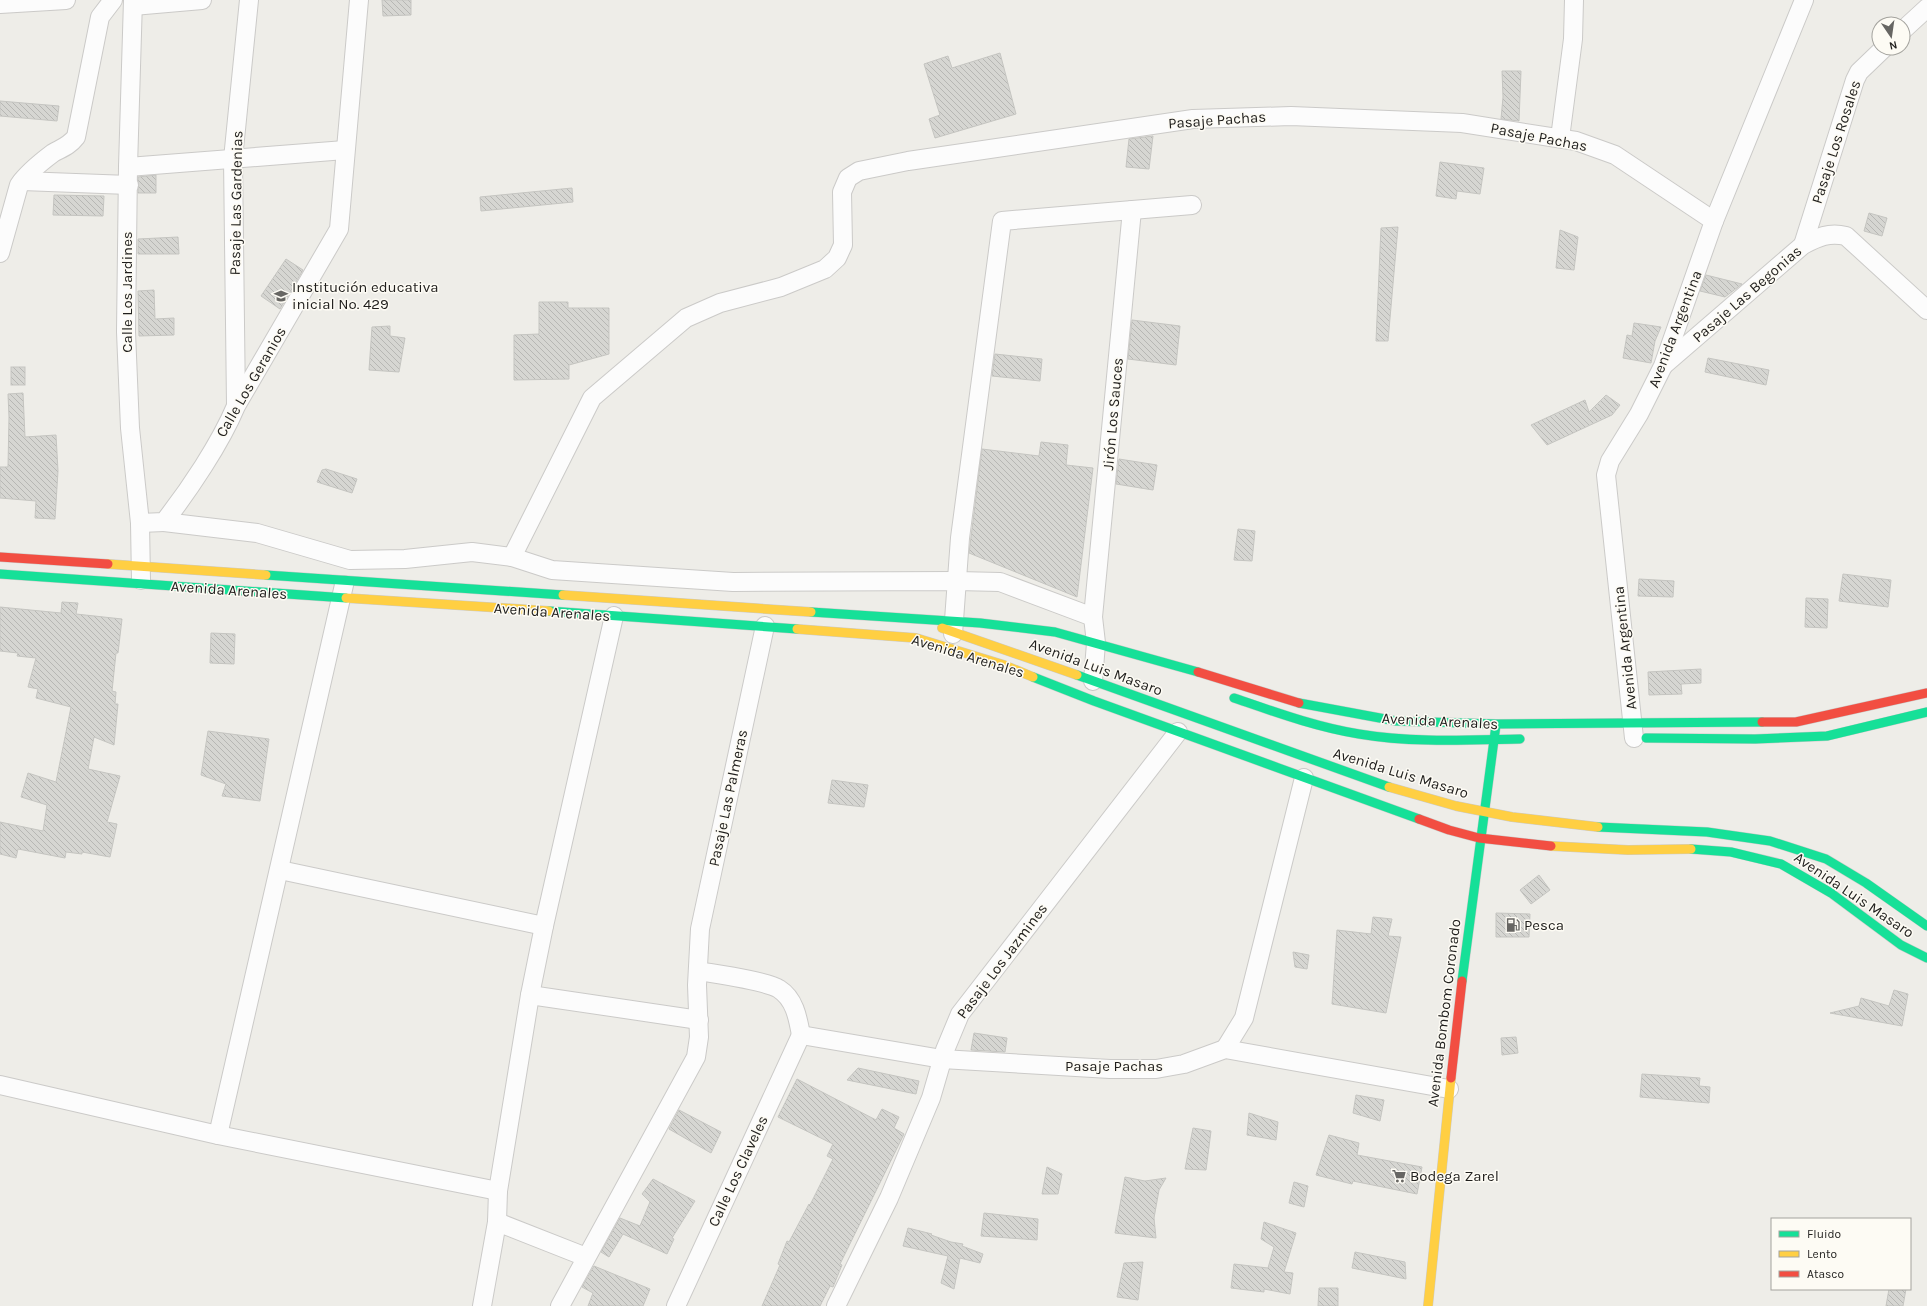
<svg xmlns="http://www.w3.org/2000/svg" width="1927" height="1306" viewBox="0 0 1927 1306" font-family="Karla,sans-serif">
<style>
.building{fill:url(#building-back-hatch);stroke:#c5c5c1}
.lines{fill:none;stroke-linecap:round;stroke-linejoin:round}
.street-casing{stroke:#cbcac8;stroke-width:20}
.fast-casing{stroke:#cbcac8;stroke-width:10}
.slow-casing{stroke:#cbcac8;stroke-width:10}
.jam-casing{stroke:#cbcac8;stroke-width:10}
.street{stroke:#fcfcfc;stroke-width:18}
.fast{stroke:#16e098;stroke-width:9}
.slow{stroke:#ffcf43;stroke-width:9}
.jam{stroke:#f24e42;stroke-width:9}
.labels{text-anchor:middle;stroke-width:3;stroke-linejoin:round;paint-order:stroke}
.street-label{font-size:15px;fill:#1f1e1c;stroke:#fdfbf4}
.poi-label{font-size:15px;fill:#1f1e1c;stroke:#fdfbf4;text-anchor:start}
</style>
<defs>
<pattern id="building-back-hatch" width="6" height="6" patternUnits="userSpaceOnUse"><rect width="6" height="6" fill="#d6d6d2"/><path d="M-1 5l2 2M0 0l6 6M5-1l2 2" fill="none" stroke="#b7b7b4"/></pattern>
</defs>
<rect width="100%" height="100%" fill="#eeede8"/>
<g class="building">
<polygon points="382,0 411,0 411,15 383,16"/>
<polygon points="1000,53 1016,114 935,138 929,119 940,115 924,64 948,56 952,68"/>
<polygon points="1502,71 1521,71 1519,121 1501,119 1503,97"/>
<polygon points="0,101 59,106 57,121 0,116"/>
<polygon points="1153,136 1149,169 1126,167 1129,139"/>
<polygon points="1440,162 1484,168 1480,194 1457,191 1456,199 1436,196"/>
<polygon points="156,175 156,193 138,193 138,177"/>
<polygon points="572,188 573,202 481,211 480,197"/>
<polygon points="54,195 104,196 103,216 53,215"/>
<polygon points="1869,213 1887,218 1882,236 1864,231"/>
<polygon points="1398,227 1388,341 1376,341 1381,228"/>
<polygon points="1560,230 1578,237 1574,270 1556,268"/>
<polygon points="178,237 179,254 138,254 138,239"/>
<polygon points="286,259 303,270 280,309 261,296"/>
<polygon points="1706,275 1742,284 1725,297 1700,291"/>
<polygon points="154,290 155,319 174,318 174,335 139,336 138,291"/>
<polygon points="539,302 568,302 568,308 609,308 609,354 569,365 569,379 514,380 514,335 539,334"/>
<polygon points="1132,320 1180,326 1176,365 1128,359"/>
<polygon points="1634,323 1661,327 1655,341 1651,363 1623,358 1627,335 1632,336"/>
<polygon points="390,326 390,336 405,338 399,372 369,370 372,327"/>
<polygon points="995,354 1042,359 1040,381 992,376"/>
<polygon points="1708,358 1769,370 1766,385 1705,372"/>
<rect x="11" y="367" width="14" height="18"/>
<polygon points="23,393 25,437 56,435 58,471 55,519 35,518 36,501 0,498 0,467 8,467 9,417 8,394"/>
<polygon points="1606,395 1620,405 1612,415 1547,445 1531,425 1585,400 1589,412"/>
<polygon points="1041,442 1068,445 1066,465 1093,468 1077,597 969,553 982,449 1039,456"/>
<polygon points="1119,459 1157,465 1153,490 1116,484"/>
<polygon points="326,469 357,479 352,493 317,482 322,470"/>
<polygon points="1238,529 1255,531 1252,561 1234,560"/>
<polygon points="1843,574 1891,580 1888,607 1839,601"/>
<polygon points="1639,579 1674,581 1673,597 1638,596"/>
<polygon points="1806,598 1828,599 1827,628 1805,627"/>
<polygon points="62,602 78,603 76,614 122,619 118,653 116,653 112,691 116,692 115,704 118,704 114,745 94,737 88,769 120,776 107,822 117,824 110,857 82,852 82,854 66,852 65,858 18,849 16,858 0,854 0,822 43,831 47,805 21,797 28,773 56,782 71,707 36,698 38,689 28,687 36,658 17,656 18,653 0,651 0,607 61,613"/>
<polygon points="211,633 235,634 234,664 210,663"/>
<polygon points="1701,669 1701,683 1681,684 1682,694 1649,695 1648,672"/>
<polygon points="208,731 269,739 260,801 222,796 226,784 201,775"/>
<polygon points="832,780 868,785 864,807 828,803"/>
<polygon points="1539,875 1550,890 1531,904 1520,890"/>
<polygon points="1496,913 1530,914 1529,937 1496,937"/>
<polygon points="1373,917 1392,919 1388,936 1401,937 1386,1013 1332,1004 1337,930 1371,934"/>
<polygon points="1293,952 1309,955 1307,969 1295,967"/>
<polygon points="1894,990 1908,994 1902,1026 1830,1013 1859,1006 1861,998 1889,1006"/>
<polygon points="974,1033 1007,1038 1005,1052 971,1050"/>
<polygon points="1516,1037 1518,1053 1502,1055 1501,1038"/>
<polygon points="858,1068 919,1081 916,1094 847,1080"/>
<polygon points="1642,1074 1700,1078 1699,1086 1710,1087 1709,1103 1640,1097"/>
<polygon points="797,1079 876,1120 882,1109 899,1117 894,1128 904,1134 840,1264 842,1265 833,1287 830,1286 820,1306 762,1306 780,1265 778,1264 787,1241 789,1242 809,1204 810,1205 833,1159 827,1156 833,1144 778,1117"/>
<polygon points="1356,1095 1384,1100 1380,1121 1353,1113"/>
<polygon points="679,1110 721,1132 711,1153 669,1129"/>
<polygon points="1249,1113 1278,1122 1276,1140 1247,1135"/>
<polygon points="1193,1128 1211,1131 1206,1170 1185,1169"/>
<polygon points="1329,1135 1359,1143 1357,1155 1422,1167 1417,1194 1353,1181 1352,1184 1316,1175"/>
<polygon points="1047,1167 1062,1174 1058,1194 1042,1194"/>
<polygon points="1125,1177 1145,1181 1166,1178 1159,1190 1154,1218 1156,1238 1115,1233"/>
<polygon points="653,1179 695,1201 672,1238 674,1239 667,1254 623,1234 609,1257 601,1252 620,1218 640,1226 650,1202 642,1194"/>
<polygon points="1294,1182 1308,1186 1304,1207 1289,1203"/>
<polygon points="984,1213 1038,1219 1037,1240 981,1236"/>
<polygon points="1264,1222 1296,1233 1284,1272 1293,1273 1290,1294 1264,1289 1264,1292 1231,1288 1234,1264 1268,1268 1274,1247 1261,1239"/>
<polygon points="908,1228 932,1234 931,1235 951,1242 963,1244 962,1246 983,1254 980,1263 960,1258 954,1289 941,1283 948,1256 903,1246"/>
<polygon points="1355,1252 1405,1262 1406,1279 1352,1268"/>
<polygon points="1143,1262 1138,1300 1117,1297 1124,1263"/>
<polygon points="594,1266 650,1289 643,1306 588,1306 593,1293 582,1287"/>
<polygon points="1319,1288 1338,1288 1338,1306 1318,1306"/>
<polygon points="1889,1289 1906,1289 1903,1306 1886,1306"/>
</g>
<g class="lines">
<defs>
<g id="street">
<polyline points="133,0 128,167 126,332 130,428 140,523 141,580"/>
<polyline points="0,4 66,0"/>
<polyline points="133,6 202,0"/>
<polyline points="1903,30 1927,8"/>
<polyline points="1560,138 1573,39 1574,0"/>
<polyline points="128,167 345,150"/>
<polyline points="22,181 129,185"/>
<polyline points="1803,245 1855,80 1859,72 1884,48"/>
<path d="M0,253L19,185C27,173 41,162 53,153C62,148 69,146 76,137L100,17L113,0"/>
<path d="M1664,365L1803,245C1818,237 1829,232 1846,236L1927,310"/>
<polyline points="236,405 233,159 249,0"/>
<polyline points="164,522 257,533 350,560 405,559 472,552 512,557 552,570 733,582 957,581 1000,582 1093,617"/>
<path d="M140,523L164,522C189,490 220,444 236,406L339,229L359,0"/>
<polyline points="512,557 592,398 686,318 720,303 781,287 825,269 837,258 843,245 842,192 848,178 859,171 908,161 1193,119 1291,116 1462,123 1576,141 1615,155 1714,221"/>
<polyline points="953,634 960,538 1002,221 1192,205"/>
<polyline points="1093,681 1096,643 1093,617 1132,210"/>
<polyline points="1634,738 1606,475 1610,461 1639,414 1663,366 1714,221 1804,0"/>
<polyline points="280,870 544,926"/>
<path d="M698,971C715,974 767,981 779,989C795,999 798,1019 801,1035"/>
<polyline points="530,995 699,1020"/>
<polyline points="801,1035 942,1059 1110,1069 1156,1069 1184,1064 1225,1049 1449,1089"/>
<polyline points="1225,1049 1244,1018 1304,778"/>
<polyline points="0,1085 218,1135 498,1191"/>
<polyline points="218,1135 344,585"/>
<polyline points="497,1222 586,1257"/>
<polyline points="482,1306 497,1222 498,1191 530,995 544,926 614,616"/>
<polyline points="560,1306 696,1057 699,1037 697,985 700,929 765,626"/>
<polyline points="676,1306 801,1035"/>
<polyline points="836,1306 889,1198 931,1098 945,1050 960,1014 1178,732"/>
</g>
<g id="fast">
<polyline points="0,574 346,598"/>
<polyline points="266,575 563,595"/>
<polyline points="549,611 797,629"/>
<polyline points="811,612 980,623 1055,632 1198,672"/>
<polyline points="1077,675 1389,787"/>
<polyline points="1033,677 1094,701 1419,819"/>
<path d="M1234,698C1275,712 1316,727 1359,734C1412,743 1467,740 1520,739"/>
<polyline points="1299,703 1396,721 1496,724 1762,722"/>
<polyline points="1646,738 1755,739 1827,736 1927,712"/>
<polyline points="1598,827 1707,832 1770,841 1826,859 1866,883 1927,926"/>
<polyline points="1691,849 1731,852 1781,864 1831,893 1901,945 1927,958"/>
<polyline points="1462,981 1496,725"/>
</g>
<g id="slow">
<polyline points="108,564 266,575"/>
<polyline points="563,595 811,612"/>
<polyline points="346,598 549,611"/>
<polyline points="942,628 1077,675"/>
<polyline points="797,629 916,638 1004,665 1033,677"/>
<polyline points="1389,787 1456,806 1512,817 1598,827"/>
<polyline points="1551,846 1628,850 1691,849"/>
<polyline points="1428,1306 1451,1078"/>
</g>
<g id="jam">
<polyline points="0,557 108,564"/>
<polyline points="1198,672 1299,703"/>
<polyline points="1762,722 1796,722 1927,693"/>
<polyline points="1419,819 1449,830 1479,838 1551,846"/>
<polyline points="1451,1078 1462,981"/>
</g>
</defs>
<use href="#street" class="street-casing"/>
<use href="#fast" class="fast-casing"/>
<use href="#slow" class="slow-casing"/>
<use href="#jam" class="jam-casing"/>
<use href="#street" class="street"/>
<use href="#fast" class="fast"/>
<use href="#slow" class="slow"/>
<use href="#jam" class="jam"/>
</g>
<defs>
<symbol id="school-bare" viewBox="-9 -9 18 18"><path d="M0-5L7-2L0 1L-7-2ZM-4 1L0 2.5L4 1V4Q0 6-4 4Z" fill="#676663" stroke="#fdfbf4" stroke-width="2.5" paint-order="stroke"/></symbol>
<symbol id="fuel-bare" viewBox="-9 -9 18 18"><path d="M-5.5-6h7V0h2V4h1.3V-2.5L3-4.5l.8-.8L6-3V5H2.5V1h-1V6h-7ZM-4.2-4.7v3.2H.2V-4.7Z" fill="#676663" stroke="#fdfbf4" stroke-width="2.5" paint-order="stroke"/></symbol>
<symbol id="supermarket-bare" viewBox="-9 -9 18 18"><path d="M-6-5.5h2.5l.6 2H6L4.5 2H-2.5L-4.4-4H-6ZM-1.5 3.2a1.3 1.3 0 1 0 .1 0ZM3 3.2a1.3 1.3 0 1 0 .1 0Z" fill="#676663" stroke="#fdfbf4" stroke-width="2.5" paint-order="stroke"/></symbol>
</defs>
<g fill-rule="evenodd">
<use href="#school-bare" x="271" y="286" width="20" height="20"/>
<use href="#fuel-bare" x="1503" y="915" width="20" height="20"/>
<use href="#supermarket-bare" x="1389" y="1166" width="20" height="20"/>
</g>
<g class="labels">
<g class="street-label">
<text transform="translate(1217 120) rotate(-4)" y="5">Pasaje Pachas</text>
<text transform="translate(1539 137) rotate(11)" y="5">Pasaje Pachas</text>
<text transform="translate(1836 142) rotate(-72)" y="5">Pasaje Los Rosales</text>
<text transform="translate(236 203) rotate(-89)" y="5">Pasaje Las Gardenias</text>
<text transform="translate(127 292) rotate(-90)" y="5">Calle Los Jardines</text>
<text transform="translate(1747 294) rotate(-41)" y="5">Pasaje Las Begonias</text>
<text transform="translate(1675 329) rotate(-69)" y="5">Avenida Argentina</text>
<text transform="translate(251 382) rotate(-60)" y="5">Calle Los Geranios</text>
<text transform="translate(1113 414) rotate(-85)" y="5">Jirón Los Sauces</text>
<text transform="translate(229 590) rotate(4)" y="5">Avenida Arenales</text>
<text transform="translate(552 612) rotate(4)" y="5">Avenida Arenales</text>
<text transform="translate(1625 648) rotate(-96)" y="5">Avenida Argentina</text>
<text transform="translate(968 656) rotate(17)" y="5">Avenida Arenales</text>
<text transform="translate(1096 667) rotate(20)" y="5">Avenida Luis Masaro</text>
<text transform="translate(1440 721) rotate(3)" y="5">Avenida Arenales</text>
<text transform="translate(1401 773) rotate(17)" y="5">Avenida Luis Masaro</text>
<text transform="translate(728 798) rotate(-78)" y="5">Pasaje Las Palmeras</text>
<text transform="translate(1854 895) rotate(34)" y="5">Avenida Luis Masaro</text>
<text transform="translate(1002 961) rotate(-53)" y="5">Pasaje Los Jazmines</text>
<text transform="translate(1444 1013) rotate(-83)" y="5">Avenida Bombom Coronado</text>
<text x="1114" y="1071">Pasaje Pachas</text>
<text transform="translate(738 1171) rotate(-65)" y="5">Calle Los Claveles</text>
</g>
<g class="poi-label">
<text x="292" y="292">Institución educativa<tspan x="292" dy="17">inicial No. 429</tspan></text>
<text x="1524" y="930">Pesca</text>
<text x="1410" y="1181">Bodega Zarel</text>
</g>
</g>
<rect x="1771" y="1218" width="140" height="72" fill="#fdfbf4" stroke="#a4a39e"/>
<rect x="1779" y="1231" width="20" height="6" fill="#16e098" stroke="#a4a39e"/>
<text x="1807" y="1238" font-size="12" fill="#1f1e1c">Fluido</text>
<rect x="1779" y="1251" width="20" height="6" fill="#ffcf43" stroke="#a4a39e"/>
<text x="1807" y="1258" font-size="12" fill="#1f1e1c">Lento</text>
<rect x="1779" y="1271" width="20" height="6" fill="#f24e42" stroke="#a4a39e"/>
<text x="1807" y="1278" font-size="12" fill="#1f1e1c">Atasco</text>
<g transform="translate(1891 36) rotate(167)"><circle r="19" fill="#fdfbf4" stroke="#a4a39e"/>
<path d="M0-3L7 15L0 10L-7 15Z" fill="#676663"/>
<text y="-6" font-size="11" font-weight="bold" text-anchor="middle" fill="#1f1e1c">N</text>
</g>
</svg>
